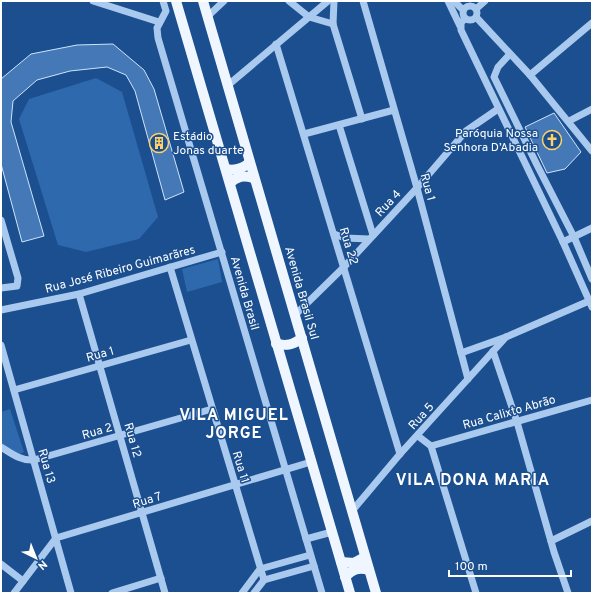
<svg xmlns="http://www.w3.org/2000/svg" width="593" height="594" viewBox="0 0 593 594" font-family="Overpass,sans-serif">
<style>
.green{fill:#2e69ad}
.building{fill:#4478b7;stroke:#cfe3fa}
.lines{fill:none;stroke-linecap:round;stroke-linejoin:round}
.minor{stroke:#a9c9ee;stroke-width:7}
.major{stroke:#f0f6ff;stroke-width:10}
.labels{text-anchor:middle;stroke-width:3;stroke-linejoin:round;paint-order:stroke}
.poi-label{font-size:12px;fill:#fff;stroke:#1b4f8f;text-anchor:end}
.street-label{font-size:12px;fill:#fff;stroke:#1b4f8f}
.district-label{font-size:16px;font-weight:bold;letter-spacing:1px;fill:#fff;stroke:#1b4f8f}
</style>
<rect width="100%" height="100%" fill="#1b4f8f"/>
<g class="green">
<polygon points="96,78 122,92 158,217 139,239 86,252 58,245 19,119 29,99"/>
<polygon points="218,259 222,282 187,292 182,269"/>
<polygon points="10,409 24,452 18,455 1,443 1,412"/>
</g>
<g class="building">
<polygon points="113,44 144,70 154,89 184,192 165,200 135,91 126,75 107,67 70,71 37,80 13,101 11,122 44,236 22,242 1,164 1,79 31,54 77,45"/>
<polygon points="554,113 581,152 565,169 547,173 525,127"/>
</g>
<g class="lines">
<g class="minor">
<polyline points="93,1 159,22"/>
<polyline points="163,1 166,11 157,28 158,38 322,593"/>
<polyline points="289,1 309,17 333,24"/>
<polyline points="334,1 333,24 362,119"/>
<polyline points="363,1 417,188 468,379"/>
<polyline points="448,1 460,26"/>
<polyline points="454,1 463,10"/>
<circle cx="470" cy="13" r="7"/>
<polyline points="476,9 485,1"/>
<polyline points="207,17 224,1"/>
<polyline points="476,17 530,75 592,151"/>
<polyline points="465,18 461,23 461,30 563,242 592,307"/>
<polyline points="276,44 400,454"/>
<polyline points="509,55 498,67 494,77 537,165 574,237 592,279"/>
<polyline points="530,75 592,23"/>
<polyline points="227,86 328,1"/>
<polyline points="569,121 592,109"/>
<polyline points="339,125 373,235"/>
<polyline points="304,134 394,110"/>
<polyline points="1,220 18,278 17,286 1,288"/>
<polyline points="334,234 345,238 369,239"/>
<polyline points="563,242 592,228"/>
<polyline points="170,267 264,580"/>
<polyline points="79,294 165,593"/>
<polyline points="1,310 79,294 222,252"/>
<polyline points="295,315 344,267 417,188 466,131 498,109"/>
<polyline points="1,345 71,593"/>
<polyline points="493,351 517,422 554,552 568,593"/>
<polyline points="461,353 506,337 589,301"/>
<polyline points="14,390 191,340"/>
<polyline points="418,436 431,446 476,593"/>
<polyline points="431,446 592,400"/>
<path d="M1,447C12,454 21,461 34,460L212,409"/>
<polyline points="352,511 400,454 506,337"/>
<polyline points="306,539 332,532"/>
<polyline points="551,541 592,521"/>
<polyline points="1,564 23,581"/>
<polyline points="14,593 56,538 311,462"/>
<polyline points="112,593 161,578"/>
<polyline points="242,593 260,569 310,555"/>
<polyline points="254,593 264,580 314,566"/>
</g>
<g class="major">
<polyline points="176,1 350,593"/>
<polyline points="203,1 376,593"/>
<path d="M226,169C235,171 242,169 249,163"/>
<path d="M230,183C237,176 244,175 253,178"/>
<path d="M276,344C287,346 293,345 302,338"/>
<polyline points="341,562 354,563 365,557"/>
<path d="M345,577C352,569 359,567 369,570"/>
</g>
</g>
<defs>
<symbol id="church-ring" viewBox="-11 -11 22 22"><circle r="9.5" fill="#1b4f8f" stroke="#ffd166" stroke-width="1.5"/><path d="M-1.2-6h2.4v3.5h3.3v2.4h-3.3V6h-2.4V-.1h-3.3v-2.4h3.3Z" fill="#ffd166"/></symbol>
<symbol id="building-ring" viewBox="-11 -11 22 22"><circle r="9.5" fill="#1b4f8f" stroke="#ffd166" stroke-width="1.5"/><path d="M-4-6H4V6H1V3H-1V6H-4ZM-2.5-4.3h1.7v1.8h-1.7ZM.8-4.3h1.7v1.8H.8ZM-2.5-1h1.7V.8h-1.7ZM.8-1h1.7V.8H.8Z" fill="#ffd166"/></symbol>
</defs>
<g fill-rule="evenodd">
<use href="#church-ring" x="541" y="129" width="22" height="22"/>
<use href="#building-ring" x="148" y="132" width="22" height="22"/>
</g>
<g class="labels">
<g class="poi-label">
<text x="538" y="137">Paróquia Nossa<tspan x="538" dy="14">Senhora D’Abadia</tspan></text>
<text x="173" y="140" text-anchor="start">Estádio<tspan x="173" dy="14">Jonas duarte</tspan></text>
</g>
<g class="street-label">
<text transform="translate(428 187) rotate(75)" y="4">Rua 1</text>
<text transform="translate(388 203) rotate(-47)" y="4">Rua 4</text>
<text transform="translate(349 246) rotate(73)" y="4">Rua 22</text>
<text transform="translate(120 269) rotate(-15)" y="4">Rua José Ribeiro Guimarãres</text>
<text transform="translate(245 293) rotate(74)" y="4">Avenida Brasil</text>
<text transform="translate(302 293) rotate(74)" y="4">Avenida Brasil Sul</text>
<text transform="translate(100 354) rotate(-16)" y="4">Rua 1</text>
<text transform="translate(509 412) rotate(-16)" y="4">Rua Calixto Abrão</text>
<text transform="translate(421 416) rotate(-48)" y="4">Rua 5</text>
<text transform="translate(97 431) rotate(-16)" y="4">Rua 2</text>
<text transform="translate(133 440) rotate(74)" y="4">Rua 12</text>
<text transform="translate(47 466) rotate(74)" y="4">Rua 13</text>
<text transform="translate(241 467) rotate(73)" y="4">Rua 11</text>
<text transform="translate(147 500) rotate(-17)" y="4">Rua 7</text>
</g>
<g class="district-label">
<text x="234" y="420">VILA MIGUEL<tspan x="234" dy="18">JORGE</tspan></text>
<text x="473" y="485">VILA DONA MARIA</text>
</g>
</g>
<rect width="593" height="594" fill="none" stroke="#ffffff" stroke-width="4"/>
<g transform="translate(36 558) rotate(137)" stroke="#1b4f8f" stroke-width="3" paint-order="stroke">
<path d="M0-3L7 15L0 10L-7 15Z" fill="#ffffff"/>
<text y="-6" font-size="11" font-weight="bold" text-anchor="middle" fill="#ffffff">N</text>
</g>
<path d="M449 570v6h122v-6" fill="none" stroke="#ffffff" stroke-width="2"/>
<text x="455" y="570" font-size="12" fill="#ffffff" stroke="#1b4f8f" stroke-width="3" paint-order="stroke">100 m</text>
</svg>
